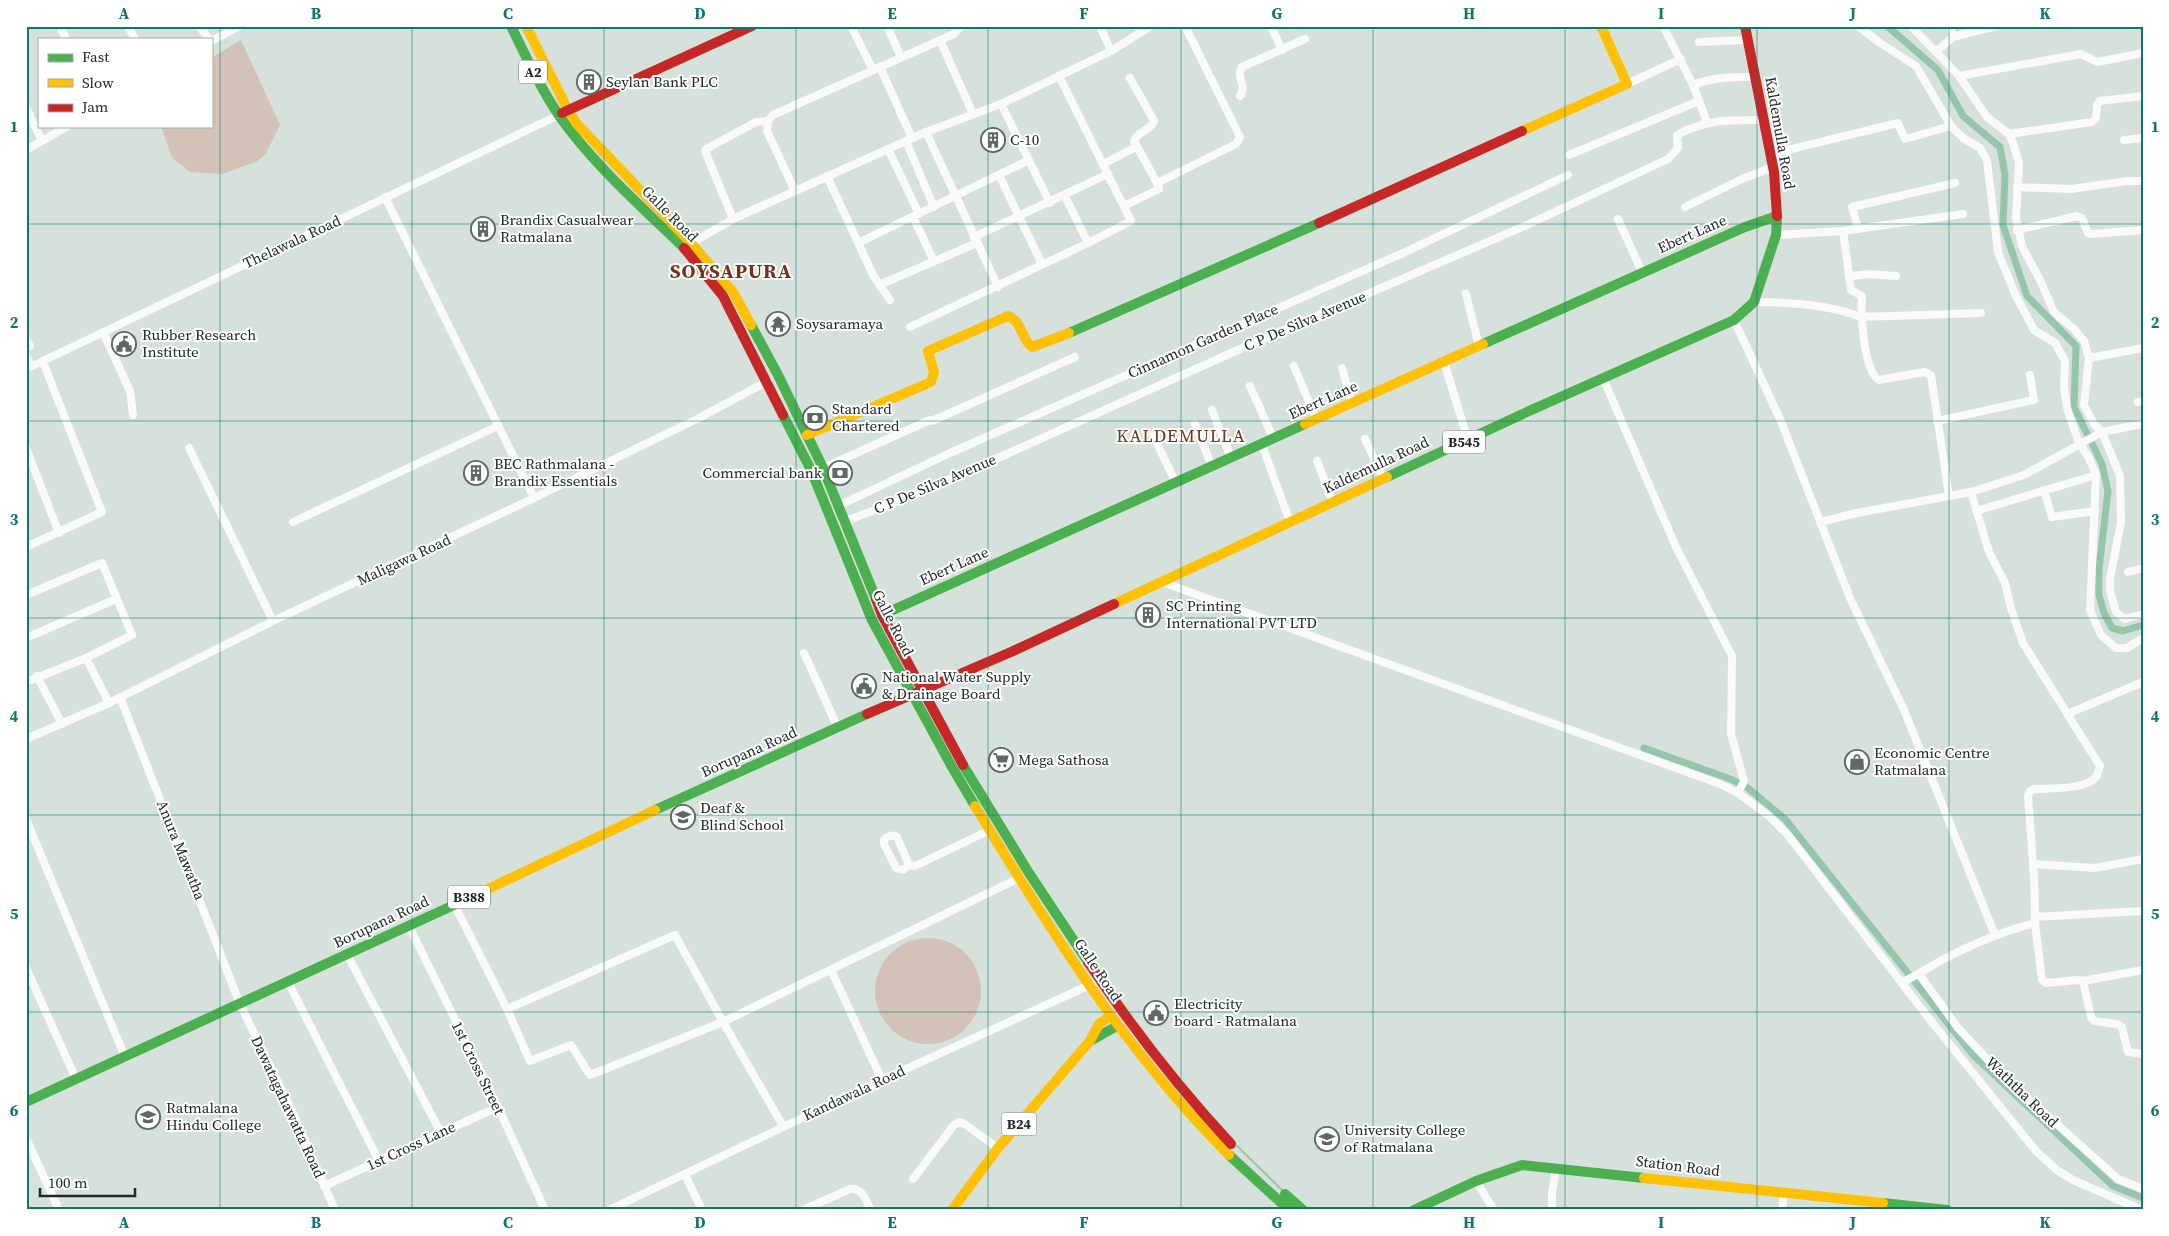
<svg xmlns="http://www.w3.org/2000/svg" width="2169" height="1236" viewBox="0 0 2169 1236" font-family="'Source Serif 4',serif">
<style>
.green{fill:#d3c2b7}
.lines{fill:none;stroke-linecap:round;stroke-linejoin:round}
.stream{stroke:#95c6ac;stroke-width:2}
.canal{stroke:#95c6ac;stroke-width:7}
.street{stroke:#f9faf9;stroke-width:8}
.fast{stroke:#4caf50;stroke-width:10}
.slow{stroke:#ffc107;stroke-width:10}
.jam{stroke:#c62828;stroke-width:10}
.grid{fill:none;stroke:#0f766e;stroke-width:1;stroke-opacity:0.55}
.labels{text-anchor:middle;stroke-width:4;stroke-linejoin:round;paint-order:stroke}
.shield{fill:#fff;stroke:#636966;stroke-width:1}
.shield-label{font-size:14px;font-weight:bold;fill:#202924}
.poi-label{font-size:15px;fill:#202924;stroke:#fff;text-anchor:start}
.street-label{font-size:15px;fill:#202924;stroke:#fff}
.quarter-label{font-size:18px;letter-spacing:1px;fill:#75321b;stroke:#fff}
.district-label{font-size:20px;font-weight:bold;letter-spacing:1px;fill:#75321b;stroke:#fff}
.neatline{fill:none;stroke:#0f766e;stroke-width:2}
.grid-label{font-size:16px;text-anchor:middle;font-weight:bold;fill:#0f766e}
</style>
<rect width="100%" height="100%" fill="#d5e1da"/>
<g class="green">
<polygon points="241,40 280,125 265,155 256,162 222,174 190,172 172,158 161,126 211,126 211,58"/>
<circle cx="928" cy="991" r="53"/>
</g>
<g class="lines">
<polyline class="stream" points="1237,1146 1282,1190"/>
<g class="canal">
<polyline points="1887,26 1938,70 1963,116 2000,147 2005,175 2003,225 2027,296 2076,346 2074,407 2102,464 2108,491 2099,569 2099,595 2104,613 2112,628 2123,631 2143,625"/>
<polyline points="1644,748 1733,780 1748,788 1785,819 1974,1056 2113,1186 2143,1198"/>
</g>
<g class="street">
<polyline points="60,26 66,39"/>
<polyline points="128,26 135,39"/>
<polyline points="199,26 209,39"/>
<polyline points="851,26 873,70"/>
<polyline points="887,26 901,57"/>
<polyline points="1100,26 1111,51"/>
<polyline points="1271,26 1282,50"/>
<polyline points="1663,26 1693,85"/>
<polyline points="1858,26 1880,43 1916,66 1951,126 1963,138 1980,148 1987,160 1998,252 2015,294 2034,330 2055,343 2065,361 2064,387 2067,408 2079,443 2089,458 2096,475 2090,610 2101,635 2116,648 2127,648 2143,638"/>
<polyline points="1911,26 1959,76 1987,117 2009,134 2013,143 2019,163 2016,218 2022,246 2041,282 2054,312 2075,330 2084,341 2089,358 2084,405 2094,424 2102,432 2120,476 2121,522 2110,579 2110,591 2116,612 2125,619 2143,614"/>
<polyline points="1950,26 1953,37"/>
<polyline points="940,40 973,114"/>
<polyline points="211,41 240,26"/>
<polyline points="1699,42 1747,40"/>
<polyline points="1937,51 1953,37 1996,26"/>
<polyline points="880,67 912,138"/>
<polyline points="1959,76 2081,54 2097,62 2143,53"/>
<path d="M1130,78L1154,121C1151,131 1137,131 1134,141L1157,183"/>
<polyline points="1627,84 1681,59"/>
<path d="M1240,96C1248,86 1235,78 1242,67L1305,39"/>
<polyline points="1001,104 1050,203"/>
<polyline points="26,107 42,141"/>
<path d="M1707,122L1693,85C1713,77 1733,77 1755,77"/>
<polyline points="926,132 998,287"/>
<polyline points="2009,134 2092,122 2096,118 2097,105 2100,101 2143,96"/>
<polyline points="2124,140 2143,138"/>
<polyline points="906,141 934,207"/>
<polyline points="888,149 919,214"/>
<polyline points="26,150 68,126"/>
<polyline points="1771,154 1898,123 1905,139 1951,126"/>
<polyline points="1569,155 1699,101"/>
<polyline points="1103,164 1136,147"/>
<polyline points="999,175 1042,264"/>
<polyline points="827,176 873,275 890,300"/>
<polyline points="2017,187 2071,189 2127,181 2143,181"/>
<polyline points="795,191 926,132 1001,104 1111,51 1151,26"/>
<polyline points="1065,196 1088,243"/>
<polyline points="385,197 534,498 530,500"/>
<polyline points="1124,206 1159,189 1157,183 1236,144 1240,137 1185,26"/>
<polyline points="1685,207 1742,179 1773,167"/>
<polyline points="913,217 934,261"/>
<polyline points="733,219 705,151 706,149 756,122 768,121"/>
<polyline points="1618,219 1642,272"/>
<polyline points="1858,228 1852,207 1955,183"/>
<polyline points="2017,230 2077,216 2082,218 2088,233 2091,234 2143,230"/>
<path d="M1843,231L1851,290L1862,296C1861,314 1863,370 1879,380L1924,372L1931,375L1949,496"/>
<polyline points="1776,235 1843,231 1963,214"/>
<polyline points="974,237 1108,174"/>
<polyline points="858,243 1029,160"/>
<polyline points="690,244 733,219 795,191 767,131 768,121 773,115 954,34 961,26"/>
<polyline points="1850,276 1869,274 1896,276"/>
<polyline points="879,285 977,243"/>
<polyline points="1466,294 1479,346"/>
<path d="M1754,302C1787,302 1831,305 1860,317L1981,313"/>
<polyline points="1734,320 1780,419 1850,598 1904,710 1995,935"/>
<polyline points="910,327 1088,243 1131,221 1059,76"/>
<polyline points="103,332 130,391 133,415"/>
<polyline points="26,338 30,346 26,348"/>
<polyline points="26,355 31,366"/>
<polyline points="2089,358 2143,348"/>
<polyline points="1444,362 1468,440"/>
<polyline points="1294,366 1316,419"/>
<polyline points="1342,368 1352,404"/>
<polyline points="26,369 559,115"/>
<polyline points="1603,378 1676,547 1732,656 1731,734 1744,781 1738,793"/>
<polyline points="1250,386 1273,438"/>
<polyline points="2138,402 2143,401"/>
<polyline points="1212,410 1231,458"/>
<polyline points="1937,421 2034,400 2030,375"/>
<polyline points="1195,424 1212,467"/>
<polyline points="1153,435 1176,483"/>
<polyline points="1365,439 1383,478"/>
<polyline points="1262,445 1290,522"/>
<polyline points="26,448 59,533"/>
<polyline points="189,448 273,621"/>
<polyline points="1317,461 1333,502"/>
<polyline points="823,468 930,420 932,421 1075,357"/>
<polyline points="2044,490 2052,517 2095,511"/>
<path d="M1971,492L1989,552L2005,583L2011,608L2023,643L2100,766C2099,769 2098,774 2096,777C2086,790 2050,788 2035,789L2030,791L2028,796L2034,877L2035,923L2042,980L2046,983L2078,980L2083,981L2091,1017L2094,1021L2117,1024L2122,1027L2128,1052L2143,1054"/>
<polyline points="838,506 950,453 1403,253 1568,175"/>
<polyline points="1976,511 2096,475"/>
<polyline points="293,522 498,426"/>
<path d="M843,522L899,501L998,458L1249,345L1527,225L1668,159L1678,148L1677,135C1706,119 1731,120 1764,120"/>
<polyline points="1820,522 1857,513 1971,492 2024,475 2102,432 2143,424"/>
<polyline points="26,547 102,512 43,362"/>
<polyline points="2128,572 2143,568"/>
<polyline points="1162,582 1720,784 1738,793 1769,816 1788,835 1931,1021 2036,1151 2058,1171 2073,1180 2142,1210"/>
<polyline points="26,595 102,563 132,635 86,658 26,682"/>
<polyline points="26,638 116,599"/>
<polyline points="804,653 838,728"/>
<polyline points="86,658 109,703"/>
<polyline points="37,676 62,724"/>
<polyline points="120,697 240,1004 293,1113 335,1210"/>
<polyline points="2067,714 2143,682"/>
<polyline points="26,739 109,703 273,621 534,498 699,418 768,381"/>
<polyline points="26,819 125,1057"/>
<polyline points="2033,864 2095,868 2143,859"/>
<path d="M909,865L897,837C892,834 887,836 884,840V844L896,868L903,870L909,865L915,866L990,830"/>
<polyline points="454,904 507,1009 530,1061 571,1045 590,1075 723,1022 783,1126"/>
<polyline points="2035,917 2143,911"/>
<polyline points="409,926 498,1107 545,1210"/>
<polyline points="347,954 441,1133"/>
<polyline points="26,968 76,1079"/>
<polyline points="831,970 882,1080"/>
<polyline points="1919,974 1958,1028 2001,1074 2118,1179 2143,1189"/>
<polyline points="2083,981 2143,970"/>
<polyline points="288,982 379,1161"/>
<path d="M1902,982C1917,976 1929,967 1942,960C1972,944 2003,931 2035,923"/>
<polyline points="507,1009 675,935 723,1022 1019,878"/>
<polyline points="26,1138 59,1210"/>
<polyline points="685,1175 702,1210"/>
<polyline points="913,1179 954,1125 959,1122 963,1123 998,1148"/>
<polyline points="1476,1181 1494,1210"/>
<polyline points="324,1186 498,1107"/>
<polyline points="609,1210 882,1080 1092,984"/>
<path d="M803,1210L850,1189C863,1188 865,1199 871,1210"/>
<polyline points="1552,1210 1552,1194 1556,1168"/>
<polyline points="1782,1210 1784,1194"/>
</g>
<g class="fast">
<path d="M511,26C526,57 541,89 560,117C595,166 641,206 684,248"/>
<polyline points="751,325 778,375 823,468 876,599"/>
<polyline points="1069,333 1319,223"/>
<polyline points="1483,344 1745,227 1777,216"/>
<polyline points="783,415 811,470 872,620 952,767 975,806"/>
<polyline points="1387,477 1529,411 1734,320 1754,302 1776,235 1777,216"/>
<polyline points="882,615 1305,424"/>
<polyline points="963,765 1029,873 1088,962"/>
<polyline points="655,810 867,714"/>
<polyline points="1092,1040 1117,1026"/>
<polyline points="26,1102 456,904"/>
<polyline points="1229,1155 1289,1210"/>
<polyline points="1285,1194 1303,1210"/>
<polyline points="1883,1203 1947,1210"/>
<polyline points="1414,1210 1476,1181 1522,1165 1644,1178"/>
</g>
<g class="slow">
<polyline points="526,26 568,110 577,124 691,243 733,292 751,325"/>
<polyline points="1522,131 1627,84 1601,26"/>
<polyline points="1305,424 1483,344"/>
<path d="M807,435L931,382L934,372L928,351L1008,316C1022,321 1021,339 1032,347L1069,333"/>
<polyline points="1114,604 1387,477"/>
<path d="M975,806C1050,930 1127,1053 1229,1155"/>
<polyline points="456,904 655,810"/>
<polyline points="1644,1178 1883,1203"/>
<polyline points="952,1210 998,1148 1090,1041 1099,1024 1110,1016"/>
</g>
<g class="jam">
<polyline points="1745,26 1774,172 1777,216"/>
<polyline points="562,113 752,26"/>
<polyline points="1319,223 1522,131"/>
<polyline points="684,248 723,296 783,415"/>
<polyline points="876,599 882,615 963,765"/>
<polyline points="867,714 1011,652 1114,604"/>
<path d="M1088,962C1131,1026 1178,1087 1231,1144"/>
</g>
</g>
<path class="grid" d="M220,26V1210M412,26V1210M604,26V1210M796,26V1210M988,26V1210M1181,26V1210M1373,26V1210M1565,26V1210M1757,26V1210M1949,26V1210M26,224H2143M26,421H2143M26,618H2143M26,815H2143M26,1012H2143"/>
<defs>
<symbol id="building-ring" viewBox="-11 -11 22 22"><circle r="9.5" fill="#fff" stroke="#5f6964" stroke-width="1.5"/><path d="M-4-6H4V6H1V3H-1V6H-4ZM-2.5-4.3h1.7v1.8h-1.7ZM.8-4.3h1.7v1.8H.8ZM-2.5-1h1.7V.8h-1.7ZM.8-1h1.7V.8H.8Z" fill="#5f6964"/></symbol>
<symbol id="temple-ring" viewBox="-11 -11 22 22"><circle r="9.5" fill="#fff" stroke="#5f6964" stroke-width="1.5"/><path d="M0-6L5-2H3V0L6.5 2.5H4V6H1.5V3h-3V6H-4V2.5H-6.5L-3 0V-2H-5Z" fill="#5f6964"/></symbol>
<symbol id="civic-ring" viewBox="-11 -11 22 22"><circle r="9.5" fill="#fff" stroke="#5f6964" stroke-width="1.5"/><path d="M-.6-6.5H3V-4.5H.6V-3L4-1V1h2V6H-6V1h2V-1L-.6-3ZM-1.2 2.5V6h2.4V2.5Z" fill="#5f6964"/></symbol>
<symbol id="bank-ring" viewBox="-11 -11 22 22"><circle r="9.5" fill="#fff" stroke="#5f6964" stroke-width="1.5"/><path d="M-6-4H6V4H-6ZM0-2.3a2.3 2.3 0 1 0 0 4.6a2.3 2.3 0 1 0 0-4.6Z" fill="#5f6964"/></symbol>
<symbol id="supermarket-ring" viewBox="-11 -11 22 22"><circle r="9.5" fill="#fff" stroke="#5f6964" stroke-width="1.5"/><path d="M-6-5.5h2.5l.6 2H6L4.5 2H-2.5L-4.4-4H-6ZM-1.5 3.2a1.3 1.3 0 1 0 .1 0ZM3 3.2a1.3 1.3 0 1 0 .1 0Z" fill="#5f6964"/></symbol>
<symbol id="shop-ring" viewBox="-11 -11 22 22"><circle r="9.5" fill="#fff" stroke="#5f6964" stroke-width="1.5"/><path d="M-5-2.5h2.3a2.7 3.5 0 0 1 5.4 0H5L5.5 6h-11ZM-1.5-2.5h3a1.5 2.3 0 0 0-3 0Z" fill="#5f6964"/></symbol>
<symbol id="school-ring" viewBox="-11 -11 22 22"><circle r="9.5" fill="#fff" stroke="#5f6964" stroke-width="1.5"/><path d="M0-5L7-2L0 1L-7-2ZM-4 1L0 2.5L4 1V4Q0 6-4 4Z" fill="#5f6964"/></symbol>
<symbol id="university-ring" viewBox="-11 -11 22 22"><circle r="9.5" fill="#fff" stroke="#5f6964" stroke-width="1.5"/><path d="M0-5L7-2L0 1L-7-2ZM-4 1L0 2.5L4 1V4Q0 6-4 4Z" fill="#5f6964"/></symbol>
</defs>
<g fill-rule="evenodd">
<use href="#building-ring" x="575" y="68" width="28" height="28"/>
<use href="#building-ring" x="979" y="126" width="28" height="28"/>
<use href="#building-ring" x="469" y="215" width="28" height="28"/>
<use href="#temple-ring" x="764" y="310" width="28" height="28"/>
<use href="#civic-ring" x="110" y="330" width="28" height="28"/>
<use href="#bank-ring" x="801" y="404" width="28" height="28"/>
<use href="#building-ring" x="462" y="459" width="28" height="28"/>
<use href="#bank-ring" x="826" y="459" width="28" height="28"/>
<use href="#building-ring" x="1134" y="601" width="28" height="28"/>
<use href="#civic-ring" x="850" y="672" width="28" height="28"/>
<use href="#supermarket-ring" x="987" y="746" width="28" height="28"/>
<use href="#shop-ring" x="1843" y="748" width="28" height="28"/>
<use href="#school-ring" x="669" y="803" width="28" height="28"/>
<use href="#civic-ring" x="1142" y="999" width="28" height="28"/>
<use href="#school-ring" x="134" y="1103" width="28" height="28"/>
<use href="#university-ring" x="1313" y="1125" width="28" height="28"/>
</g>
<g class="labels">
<g class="shield">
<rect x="519" y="60.5" width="28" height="23" rx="4"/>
<rect x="1443" y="430.5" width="42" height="23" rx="4"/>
<rect x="448" y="885.5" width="42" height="23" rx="4"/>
<rect x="1001.5" y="1112.5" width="35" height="23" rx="4"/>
</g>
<g class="shield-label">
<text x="533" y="77">A2</text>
<text x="1464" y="447">B545</text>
<text x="469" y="902">B388</text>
<text x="1019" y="1129">B24</text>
</g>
<g class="poi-label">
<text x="606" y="87">Seylan Bank PLC</text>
<text x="1010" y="145">C-10</text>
<text x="500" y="225">Brandix Casualwear<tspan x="500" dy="17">Ratmalana</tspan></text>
<text x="796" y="329">Soysaramaya</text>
<text x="142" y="340">Rubber Research<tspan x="142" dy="17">Institute</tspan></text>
<text x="832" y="414">Standard<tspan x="832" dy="17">Chartered</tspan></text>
<text x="494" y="469">BEC Rathmalana -<tspan x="494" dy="17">Brandix Essentials</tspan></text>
<text x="822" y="478" text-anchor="end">Commercial bank</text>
<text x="1166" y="611">SC Printing<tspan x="1166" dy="17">International PVT LTD</tspan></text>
<text x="882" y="682">National Water Supply<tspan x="882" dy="17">&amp; Drainage Board</tspan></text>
<text x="1874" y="758">Economic Centre<tspan x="1874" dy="17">Ratmalana</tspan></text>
<text x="1018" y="765">Mega Sathosa</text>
<text x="700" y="813">Deaf &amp;<tspan x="700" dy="17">Blind School</tspan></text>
<text x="1174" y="1009">Electricity<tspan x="1174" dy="17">board - Ratmalana</tspan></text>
<text x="166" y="1113">Ratmalana<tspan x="166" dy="17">Hindu College</tspan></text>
<text x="1344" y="1135">University College<tspan x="1344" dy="17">of Ratmalana</tspan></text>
</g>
<g class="street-label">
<text transform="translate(1780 133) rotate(80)" y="5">Kaldemulla Road</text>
<text transform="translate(670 214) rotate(45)" y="5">Galle Road</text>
<text transform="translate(1692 234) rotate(-24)" y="5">Ebert Lane</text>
<text transform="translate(292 242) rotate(-25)" y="5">Thelawala Road</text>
<text transform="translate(1305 321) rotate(-23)" y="5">C P De Silva Avenue</text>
<text transform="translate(1203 341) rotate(-24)" y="5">Cinnamon Garden Place</text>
<text transform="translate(1323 400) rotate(-24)" y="5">Ebert Lane</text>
<text transform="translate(1376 465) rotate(-25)" y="5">Kaldemulla Road</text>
<text transform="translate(935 484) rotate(-23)" y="5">C P De Silva Avenue</text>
<text transform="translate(404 560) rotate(-25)" y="5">Maligawa Road</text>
<text transform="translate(954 566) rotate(-24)" y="5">Ebert Lane</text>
<text transform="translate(893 623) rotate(63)" y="5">Galle Road</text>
<text transform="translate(749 752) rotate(-24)" y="5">Borupana Road</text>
<text transform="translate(181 850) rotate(68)" y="5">Anura Mawatha</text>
<text transform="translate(381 922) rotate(-25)" y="5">Borupana Road</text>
<text transform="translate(1098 970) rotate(56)" y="5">Galle Road</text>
<text transform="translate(478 1068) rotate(64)" y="5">1st Cross Street</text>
<text transform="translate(2022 1092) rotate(44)" y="5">Waththa Road</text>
<text transform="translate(854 1093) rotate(-25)" y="5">Kandawala Road</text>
<text transform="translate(288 1107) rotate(65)" y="5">Dawatagahawatta Road</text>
<text transform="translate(411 1146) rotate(-25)" y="5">1st Cross Lane</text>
<text transform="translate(1678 1166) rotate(7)" y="5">Station Road</text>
</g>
<g class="quarter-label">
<text x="1181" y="442">KALDEMULLA</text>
</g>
<g class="district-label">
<text x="731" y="278">SOYSAPURA</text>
</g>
</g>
<rect width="2169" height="1236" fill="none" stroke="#ffffff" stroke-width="55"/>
<rect x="38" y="38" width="175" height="90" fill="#ffffff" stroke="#a6a9a7"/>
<rect x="48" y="54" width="25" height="8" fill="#4caf50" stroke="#a6a9a7"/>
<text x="82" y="62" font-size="15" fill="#202924">Fast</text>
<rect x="48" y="79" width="25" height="8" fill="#ffc107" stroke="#a6a9a7"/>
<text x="82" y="88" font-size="15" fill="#202924">Slow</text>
<rect x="48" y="104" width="25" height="8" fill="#c62828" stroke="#a6a9a7"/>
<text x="82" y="112" font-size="15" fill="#202924">Jam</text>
<path d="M40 1188v8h95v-8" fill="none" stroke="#202924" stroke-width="2.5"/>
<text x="48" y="1188" font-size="15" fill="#202924" stroke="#ffffff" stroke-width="4" paint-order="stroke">100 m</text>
<rect x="28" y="28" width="2114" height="1180" class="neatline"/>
<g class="grid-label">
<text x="124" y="19">A</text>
<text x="316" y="19">B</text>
<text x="508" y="19">C</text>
<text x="700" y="19">D</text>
<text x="892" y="19">E</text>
<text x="1084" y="19">F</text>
<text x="1277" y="19">G</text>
<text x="1469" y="19">H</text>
<text x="1661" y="19">I</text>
<text x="1853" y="19">J</text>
<text x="2045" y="19">K</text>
<text x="14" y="132">1</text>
<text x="2155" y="132">1</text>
<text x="14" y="328">2</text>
<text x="2155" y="328">2</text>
<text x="14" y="525">3</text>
<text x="2155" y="525">3</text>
<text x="14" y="722">4</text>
<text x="2155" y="722">4</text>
<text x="14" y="919">5</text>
<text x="2155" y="919">5</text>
<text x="14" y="1116">6</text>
<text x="2155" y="1116">6</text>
<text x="124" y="1228">A</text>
<text x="316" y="1228">B</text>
<text x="508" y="1228">C</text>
<text x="700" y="1228">D</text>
<text x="892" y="1228">E</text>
<text x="1084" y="1228">F</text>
<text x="1277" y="1228">G</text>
<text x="1469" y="1228">H</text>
<text x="1661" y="1228">I</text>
<text x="1853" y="1228">J</text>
<text x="2045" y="1228">K</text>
</g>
</svg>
